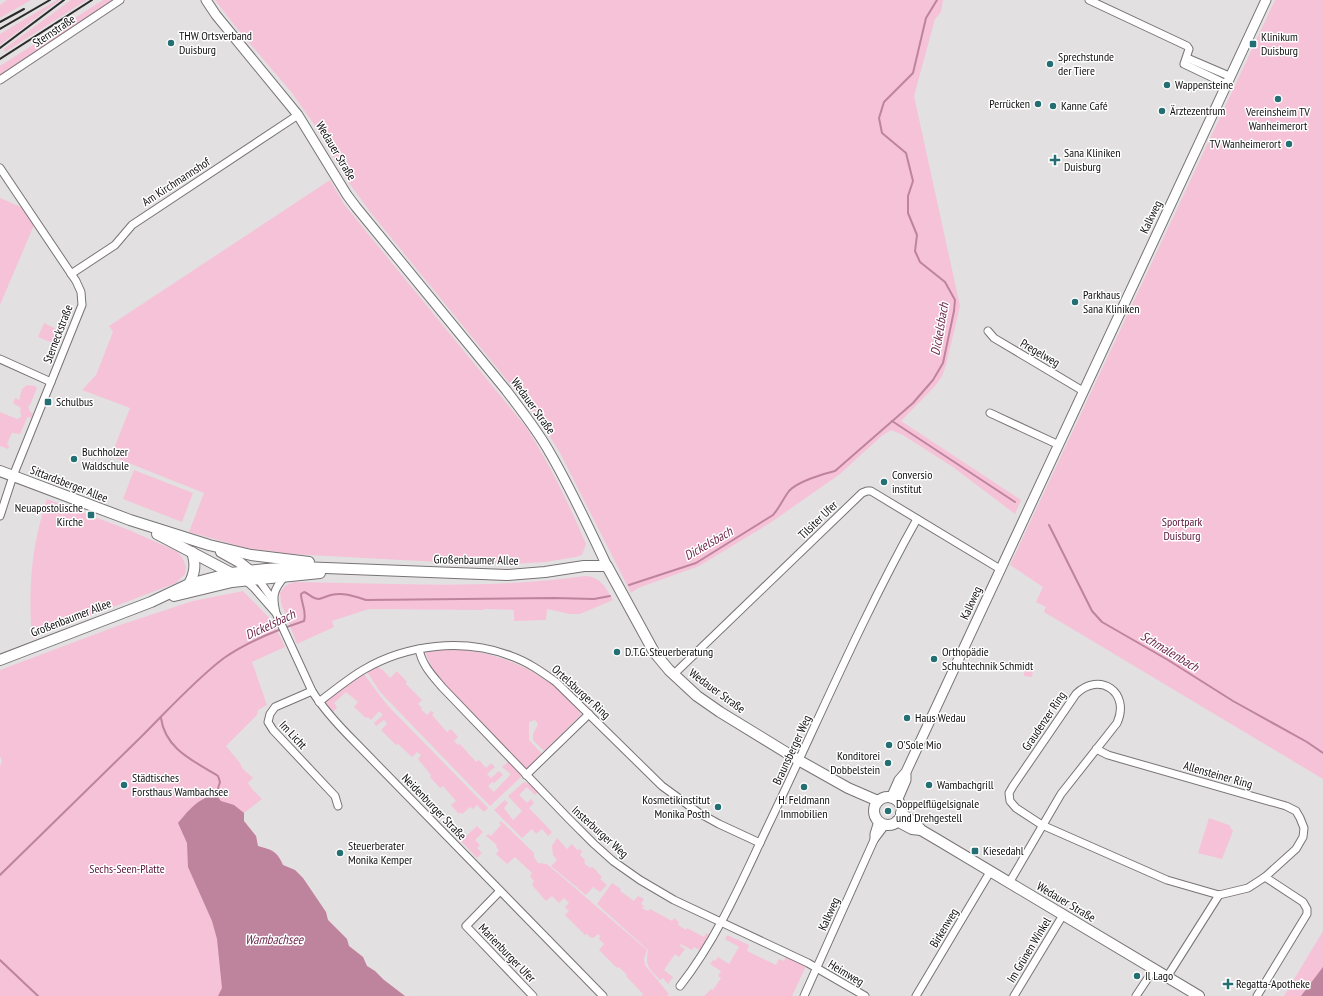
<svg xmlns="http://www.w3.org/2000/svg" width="1323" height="996" viewBox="0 0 1323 996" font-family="'PT Sans Narrow',sans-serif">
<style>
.green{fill:#f6c2d7}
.water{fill:#be849d}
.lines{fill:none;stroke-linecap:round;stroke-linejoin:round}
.stream{stroke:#be849d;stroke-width:2}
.minor-casing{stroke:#787476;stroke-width:9}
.tertiary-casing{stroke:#787476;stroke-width:11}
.secondary-casing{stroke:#787476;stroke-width:12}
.minor{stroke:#fff;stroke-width:7}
.tertiary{stroke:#fff;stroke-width:9}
.secondary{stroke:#fff;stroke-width:10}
.rail{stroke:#2c2b2b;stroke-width:2}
.poi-dot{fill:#246f74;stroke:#fff;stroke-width:1.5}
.labels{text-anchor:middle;stroke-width:3;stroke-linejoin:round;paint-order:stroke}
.street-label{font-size:12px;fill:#100f0f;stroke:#fff}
.poi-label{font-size:12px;fill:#100f0f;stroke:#fff;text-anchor:start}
.park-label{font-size:12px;fill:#591339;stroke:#fff}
.water-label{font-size:13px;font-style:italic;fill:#70294c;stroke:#fff}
</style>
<rect width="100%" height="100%" fill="#e3e0e1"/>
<g class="green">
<polygon points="7,0 31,0 0,18 0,5"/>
<polygon points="57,0 60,0 0,45 0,34"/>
<polygon points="71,0 87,0 5,52 4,49"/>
<polygon points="103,0 115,0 0,75 0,66"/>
<polygon points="215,0 943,0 941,12 935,19 914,96 960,306 946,365 942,376 936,385 901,421 1021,500 1015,514 953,467 903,435 891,430 883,435 865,451 840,474 770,523 699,566 638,588 631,593 559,451 538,418 371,213 349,183 313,123 292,93 235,26"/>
<polygon points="1275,0 1323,0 1323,779 1044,612 1046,607 1036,602 1043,587 1010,565"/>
<path d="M330,180L344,204L369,235L526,427C550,465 568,502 586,544L582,555L576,557L545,562L495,565L291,554L246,548L189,532L204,493L111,456L130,408L82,390L96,375L113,332L109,326Z"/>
<polygon points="0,198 23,208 34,225 0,305"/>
<polygon points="44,323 58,330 53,343 38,337"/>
<polygon points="27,385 35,386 37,388 30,405 28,406 30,412 33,413 31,418 29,417 27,418 20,434 12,433 7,444 9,446 8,449 0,446 0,412 17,419 21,417 21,415 20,411 21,408 13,403 15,398 19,400 22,389"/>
<polygon points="134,470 193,493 182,522 123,499"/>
<path d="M47,499L129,530L178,552L183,559L186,567L185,574L176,583L32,638C28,587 31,548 47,499Z"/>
<path d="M585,576C601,577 606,588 613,600L580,614H570L547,609L546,620L514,621V610L484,609L483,610L369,609L332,621L334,627L297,644L281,603L280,593L285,586L294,582C391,583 489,590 585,576Z"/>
<path d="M243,591L273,622L285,647L252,662L267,705L258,710L257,715L226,746L240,763L242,768L253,778L248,783L253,790L262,799L244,813V821L256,836L258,846C272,850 278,851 283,865L295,870L303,878L326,912L328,920L347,939L349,946L363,957L367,966L375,971L384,980L405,996H0V766L2,761L0,756V670L117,626L193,601Z"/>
<path d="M450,649C491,651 527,664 559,690C567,697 577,705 581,715L544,751L533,740V734L538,724L535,720L529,722V740L542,754V756L530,768H525C508,750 492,733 475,716C460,701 430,674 426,653L428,651Z"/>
<polygon points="1029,662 1034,665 1032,677 1024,676 1025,666"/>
<polygon points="378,666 381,670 382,669 390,678 397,671 407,682 406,684 422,700 418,704 422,708 421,709 427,715 431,711 434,713 432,715 447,732 451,729 458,737 454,741 458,745 460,744 476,762 479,760 486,768 491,763 495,767 487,774 491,778 499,771 503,775 494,783 492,782 488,786 494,792 511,774 502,767 509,761 522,776 490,806 380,692 367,672"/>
<polygon points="364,674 380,696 390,708 488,808 484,812 477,805 473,809 470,807 462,814 460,812 459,814 451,805 456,801 443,786 440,788 430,777 431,775 418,759 421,755 417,752 412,757 398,744 396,745 381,730 387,724 384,720 376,726 374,723 383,715 379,711 371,720 368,717 366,718 354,707 358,702 346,692 334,703 337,707 333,712 326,703 327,700 354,679"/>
<polygon points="524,782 530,784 538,792 535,795 527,787 519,795 527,803 531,799 534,803 529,808 552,832 548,836 542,829 536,834 532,829 522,838 494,810 505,800 508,803 504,808 513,820 522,811 508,796"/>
<polygon points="1209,818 1229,825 1233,831 1222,859 1198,853"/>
<polygon points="501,821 534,853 534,857 538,863 547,864 647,950 644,959 645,965 669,994 667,996 642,996 643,994 626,976 627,975 619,967 617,968 599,950 604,944 599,939 600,936 598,934 593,938 590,937 587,934 585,935 565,915 569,911 565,907 569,903 564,898 559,903 552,896 546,901 532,885 534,881 530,876 532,873 515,857 507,864 496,854 499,850 496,847 497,845 486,836 488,834 491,836 501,825 499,823"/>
<polygon points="477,826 483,832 475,840 480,845 477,848 482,853 477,858 461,841"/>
<polygon points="557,838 567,849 572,844 577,850 580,849 582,852 580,855 585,860 584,863 590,868 592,867 597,871 597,872 602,877 600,879 607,885 600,892 593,887 586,895 551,866 557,860 553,855 552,846"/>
<path d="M612,883L621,889L620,891L634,901L638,896L644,899L641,904L644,906L642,908L648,911L650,909L672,921L674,918L679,922L678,925L686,930L687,928L704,937L706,933L710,935L701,951L694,947L692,950L681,944L680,946L685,949L679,957L675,954L664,970L673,977L668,984L663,978L660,980C649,968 645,967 648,950L597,904Z"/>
<polygon points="1323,931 1323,996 1284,996"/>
<polygon points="727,935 749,945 747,951 776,965 779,959 784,961 786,956 806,966 792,996 704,996 711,989 713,990 721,978 718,976 721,971 710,964 713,960 715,961 718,957 729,964 739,947 725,939"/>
</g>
<g class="water">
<path d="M216,795L221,801L234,805L244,813V821L256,836L258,846C272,850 277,851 283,865L295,870L303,878L326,912L328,920L347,939L349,946L363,957L367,966L375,971L384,980L405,996H218L222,988L217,939L212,921L188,867L187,843L178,823C188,811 199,797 216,795Z"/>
<polygon points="1323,967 1323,996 1301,996"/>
</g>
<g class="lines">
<g class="stream">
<polyline points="892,421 1015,502"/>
<polyline points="1049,525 1092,611 1102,622 1168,660 1233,701 1307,742 1323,753"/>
<path d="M629,585L696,563L773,515C780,507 783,499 789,491C797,482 822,474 835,471L913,403L933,380L943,363L954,311L955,300L945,282L920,262L915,251L917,235L908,213V196L913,181L906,153L882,133L879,118L884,102L913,73L926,18L937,0"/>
<path d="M161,718C165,749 194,761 218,776L220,782L216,795"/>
<path d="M0,875C48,828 95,782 143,735C168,710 196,679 224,658C248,641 277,630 304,621C307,611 301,603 301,594L304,592C310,594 312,599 319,599C323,598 327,596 331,595C343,592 354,596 366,600L554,598L594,599L610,596"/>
<polyline points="0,960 38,996"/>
</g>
<defs>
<g id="minor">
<polyline points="1089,0 1187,46 1189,49 1184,64 1226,84"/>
<polyline points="1187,58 1229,76"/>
<polyline points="0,80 120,0"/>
<polyline points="0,168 76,281 81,292 82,305 13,476 0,516"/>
<polyline points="71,274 115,245 132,225 298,115"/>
<polyline points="988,331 994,338 1083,391"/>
<polyline points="0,359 51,382"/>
<polyline points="990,413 1059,445"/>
<polyline points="256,576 273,600"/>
<path d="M285,576C273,590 272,596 276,613L312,691C324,710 338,725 354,741L603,996"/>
<polyline points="245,580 254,588 275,612"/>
<path d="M419,649C422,665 432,675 442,687L568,818L594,844L613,861L640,880L674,900L808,963L865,996"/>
<polyline points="673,675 862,493 867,491 871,491 1000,569"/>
<polyline points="312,691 275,707 270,714 268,722 273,730 335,796 338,806"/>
<path d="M319,702C333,691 348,679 363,670C407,644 464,638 511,656C528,662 542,672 556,682L662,786L699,813L719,824L760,843"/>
<polyline points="526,775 589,714"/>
<polyline points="874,840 874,834 878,821"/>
<path d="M1009,883L1061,794L1117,723C1131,692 1099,671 1076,694L1013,786L1009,793L1010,801L1016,808L1042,825L1167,880L1219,895L1248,888L1265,877L1296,849L1303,837L1304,828L1300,818L1296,811L1286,806L1108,755L1096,749"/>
<polyline points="500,891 466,926 533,996"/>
<polyline points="1167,977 1219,895"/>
<path d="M680,986C717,939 741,883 766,830C816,726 861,619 917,519"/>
<polyline points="804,996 874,840 886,824"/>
<polyline points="916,996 990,872"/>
<polyline points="1014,996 1063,915"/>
<polyline points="1136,996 1154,969"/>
<polyline points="1257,996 1307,914 1307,909 1303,902 1265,877"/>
</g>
<g id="tertiary">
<path d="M206,0L216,15L298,115L347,195L356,207L506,390C521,410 538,431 550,453C571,489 589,528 607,566"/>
<polyline points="891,798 899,780 906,772 1266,0"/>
<polyline points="897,801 906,780 906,775"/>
</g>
<g id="secondary">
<polyline points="0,471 130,520 209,545 251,555 309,562"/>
<polyline points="157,534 233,574"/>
<polyline points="221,552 239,562 249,570"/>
<path d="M189,584C195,573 196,564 192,552"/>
<polyline points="174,596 232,582 320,573"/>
<polyline points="0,660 151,602 189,584 231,573 266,569 300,567 507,575 545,572 584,566 607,566 654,652 669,670 697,696 720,712 800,761 848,788 878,801"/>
<circle cx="888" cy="811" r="14"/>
<polyline points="901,813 915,823 921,830 938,840 1199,996"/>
<polyline points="897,821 912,829 921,830"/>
</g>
</defs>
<use href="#minor" class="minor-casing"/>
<use href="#tertiary" class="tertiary-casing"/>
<use href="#secondary" class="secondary-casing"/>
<use href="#minor" class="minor"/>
<use href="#tertiary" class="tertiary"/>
<use href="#secondary" class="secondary"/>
<g class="rail">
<polyline points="0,22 24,9"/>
<polyline points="0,29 50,0"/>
<polyline points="0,48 64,0"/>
<polyline points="0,59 92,0"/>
</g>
</g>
<g class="poi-dot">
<circle cx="171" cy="43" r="4"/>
<rect x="1249" y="40" width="8" height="8" rx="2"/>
<circle cx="1050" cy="64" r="4"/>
<circle cx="1167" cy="85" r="4"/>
<circle cx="1278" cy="99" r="4"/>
<circle cx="1038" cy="104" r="4"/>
<circle cx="1053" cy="106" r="4"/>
<circle cx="1162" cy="111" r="4"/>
<circle cx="1289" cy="144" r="4"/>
<path d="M1053 154h4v4h4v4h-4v4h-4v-4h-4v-4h4z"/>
<circle cx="1075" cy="302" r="4"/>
<rect x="44" y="398" width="8" height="8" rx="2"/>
<circle cx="74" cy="459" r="4"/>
<circle cx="884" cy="482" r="4"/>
<rect x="87" y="511" width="8" height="8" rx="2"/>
<circle cx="617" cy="652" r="4"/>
<circle cx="934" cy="659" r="4"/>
<circle cx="907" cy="718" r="4"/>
<circle cx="889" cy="745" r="4"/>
<circle cx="888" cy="763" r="4"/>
<circle cx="124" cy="785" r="4"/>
<circle cx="929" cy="785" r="4"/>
<circle cx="804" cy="787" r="4"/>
<circle cx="718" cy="807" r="4"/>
<circle cx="888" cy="811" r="4"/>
<rect x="971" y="847" width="8" height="8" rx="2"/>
<circle cx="340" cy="853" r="4"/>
<circle cx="1137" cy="976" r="4"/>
<path d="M1226 978h4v4h4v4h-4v4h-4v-4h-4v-4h4z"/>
</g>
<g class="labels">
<g class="street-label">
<text transform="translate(54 31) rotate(-34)" y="4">Sternstraße</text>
<text transform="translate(336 151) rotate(59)" y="4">Wedauer Straße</text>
<text transform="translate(176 182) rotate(-33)" y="4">Am Kirchmannshof</text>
<text transform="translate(1151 217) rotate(-64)" y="4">Kalkweg</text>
<text transform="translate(58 334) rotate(-69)" y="4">Sterneckstraße</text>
<text transform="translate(1040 353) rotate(30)" y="4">Pregelweg</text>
<text transform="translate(533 406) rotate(54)" y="4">Wedauer Straße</text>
<text transform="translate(69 484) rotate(21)" y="4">Sittardsberger Allee</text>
<text transform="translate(818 520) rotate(-44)" y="4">Tilsiter Ufer</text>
<text transform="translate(476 560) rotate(1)" y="4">Großenbaumer Allee</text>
<text transform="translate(971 603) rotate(-65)" y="4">Kalkweg</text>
<text transform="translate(71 618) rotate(-21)" y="4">Großenbaumer Allee</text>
<text transform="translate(717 691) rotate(36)" y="4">Wedauer Straße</text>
<text transform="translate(581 692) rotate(42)" y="4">Ortelsburger Ring</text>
<text transform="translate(1044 721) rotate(-56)" y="4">Graudenzer Ring</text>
<text transform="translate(293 735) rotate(47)" y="4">Im Licht</text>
<text transform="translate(792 750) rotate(-65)" y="4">Braunsberger Weg</text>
<text transform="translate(1218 775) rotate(16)" y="4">Allensteiner Ring</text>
<text transform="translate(434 807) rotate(46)" y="4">Neidenburger Straße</text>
<text transform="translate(600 832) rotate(42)" y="4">Insterburger Weg</text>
<text transform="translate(1066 902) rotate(31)" y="4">Wedauer Straße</text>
<text transform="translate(829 914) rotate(-66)" y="4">Kalkweg</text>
<text transform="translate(944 928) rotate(-59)" y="4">Birkenweg</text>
<text transform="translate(1029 950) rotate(-59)" y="4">Im Grünen Winkel</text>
<text transform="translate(507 953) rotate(46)" y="4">Marienburger Ufer</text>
<text transform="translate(846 973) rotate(31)" y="4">Heimweg</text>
</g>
<g class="poi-label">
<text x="179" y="40">THW Ortsverband<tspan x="179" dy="14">Duisburg</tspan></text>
<text x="1261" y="41">Klinikum<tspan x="1261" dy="14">Duisburg</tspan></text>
<text x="1058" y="61">Sprechstunde<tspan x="1058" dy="14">der Tiere</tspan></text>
<text x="1175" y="89">Wappensteine</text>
<text x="1030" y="108" text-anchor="end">Perrücken</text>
<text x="1061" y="110">Kanne Café</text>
<text x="1170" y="115">Ärztezentrum</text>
<text x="1278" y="116" text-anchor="middle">Vereinsheim TV<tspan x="1278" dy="14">Wanheimerort</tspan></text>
<text x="1281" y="148" text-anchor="end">TV Wanheimerort</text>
<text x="1064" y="157">Sana Kliniken<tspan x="1064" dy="14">Duisburg</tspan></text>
<text x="1083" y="299">Parkhaus<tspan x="1083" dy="14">Sana Kliniken</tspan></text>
<text x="56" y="406">Schulbus</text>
<text x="82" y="456">Buchholzer<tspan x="82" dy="14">Waldschule</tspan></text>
<text x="892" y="479">Conversio<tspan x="892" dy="14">institut</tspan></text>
<text x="83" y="512" text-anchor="end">Neuapostolische<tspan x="83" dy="14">Kirche</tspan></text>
<text x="625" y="656">D.T.G. Steuerberatung</text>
<text x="942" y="656">Orthopädie<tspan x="942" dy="14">Schuhtechnik Schmidt</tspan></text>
<text x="915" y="722">Haus Wedau</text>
<text x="897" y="749">O'Sole Mio</text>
<text x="880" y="760" text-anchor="end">Konditorei<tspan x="880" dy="14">Dobbelstein</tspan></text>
<text x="132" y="782">Städtisches<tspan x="132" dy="14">Forsthaus Wambachsee</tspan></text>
<text x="937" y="789">Wambachgrill</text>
<text x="710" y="804" text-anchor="end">Kosmetikinstitut<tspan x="710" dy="14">Monika Posth</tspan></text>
<text x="804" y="804" text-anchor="middle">H. Feldmann<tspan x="804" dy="14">Immobilien</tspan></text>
<text x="896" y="808">Doppelflügelsignale<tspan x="896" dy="14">und Drehgestell</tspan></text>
<text x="348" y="850">Steuerberater<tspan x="348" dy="14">Monika Kemper</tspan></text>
<text x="983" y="855">Kiesedahl</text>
<text x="1145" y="980">Il Lago</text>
<text x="1236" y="988">Regatta-Apotheke</text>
</g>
<g class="park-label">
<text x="1182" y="526">Sportpark<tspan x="1182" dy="14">Duisburg</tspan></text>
<text x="127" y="873">Sechs-Seen-Platte</text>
</g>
<g class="water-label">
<text transform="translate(939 329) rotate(-80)" y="5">Dickelsbach</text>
<text transform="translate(708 543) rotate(-30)" y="5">Dickelsbach</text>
<text transform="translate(270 624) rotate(-25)" y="5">Dickelsbach</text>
<text transform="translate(1170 651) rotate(31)" y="5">Schmalenbach</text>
<text x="274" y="944">Wambachsee</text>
</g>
</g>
</svg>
